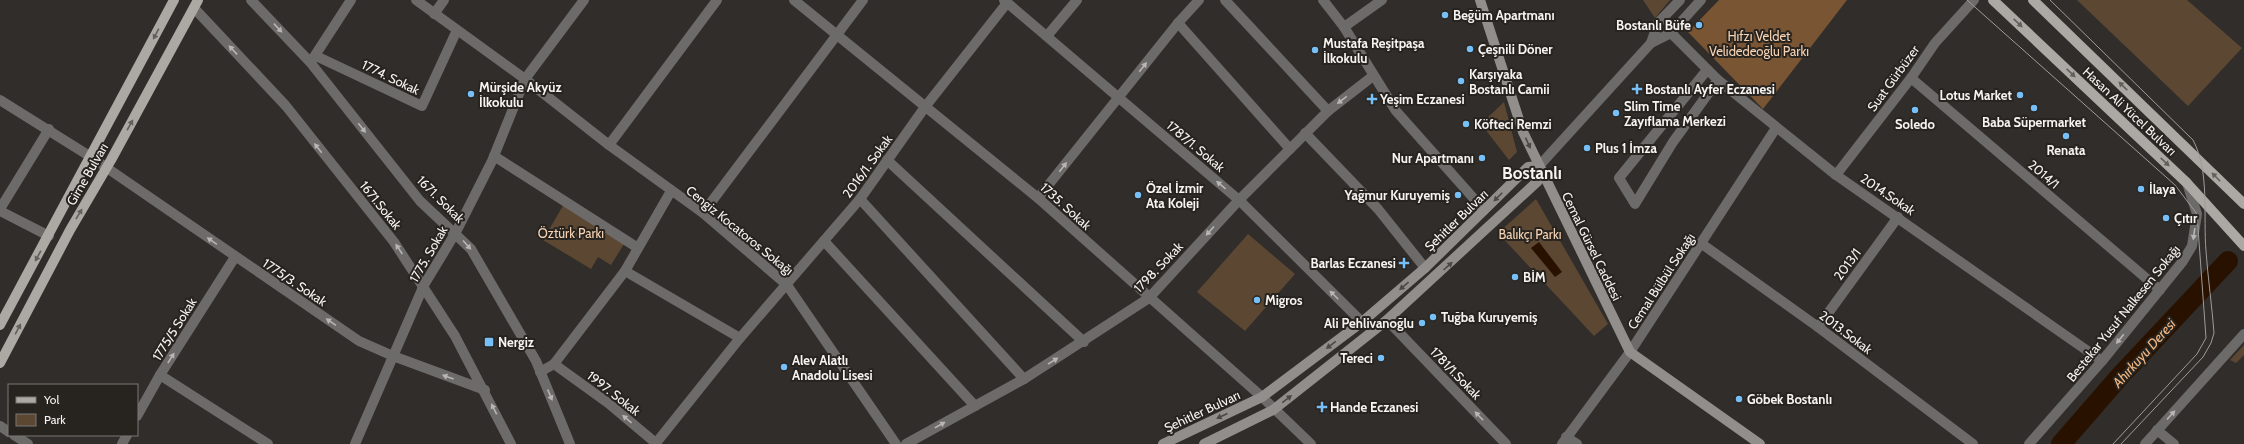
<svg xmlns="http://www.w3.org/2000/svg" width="2244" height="444" viewBox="0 0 2244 444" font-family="Cabin,sans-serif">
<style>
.green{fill:#5c4733}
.forest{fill:#795533}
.water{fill:#291100}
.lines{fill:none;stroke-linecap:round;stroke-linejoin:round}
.river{stroke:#291100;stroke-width:20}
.street{stroke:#6d6b6a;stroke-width:10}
.secondary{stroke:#918e8b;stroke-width:10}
.primary{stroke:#aca8a4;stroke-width:10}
.tram{stroke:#9e9b98;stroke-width:1}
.oneway{fill:#635f5b}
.oneway2{fill:#b8b6b4}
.oneway3{fill:#4c4945}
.poi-dot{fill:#77bff7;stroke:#272420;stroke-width:1.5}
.labels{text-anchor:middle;stroke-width:4;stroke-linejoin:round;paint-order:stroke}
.poi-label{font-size:13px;font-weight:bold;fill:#f6f3f1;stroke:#272420;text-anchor:start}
.park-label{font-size:13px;fill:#f8d3b3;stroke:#272420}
.street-label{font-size:13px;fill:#f6f3f1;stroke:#272420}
.water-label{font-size:14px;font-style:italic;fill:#f2b680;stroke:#272420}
.district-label{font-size:17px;font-weight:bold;fill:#f6f3f1;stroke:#272420}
</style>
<rect width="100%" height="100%" fill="#312d2a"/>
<g class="green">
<polygon points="1643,0 1670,0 1655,18"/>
<polygon points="2077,0 2187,0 2242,48 2188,106"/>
<polygon points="1504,102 1517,152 1509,160 1481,124"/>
<polygon points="1536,199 1608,324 1594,336 1498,233"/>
<polygon points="564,204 624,244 611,265 598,257 591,269 543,240"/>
<polygon points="1248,234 1295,274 1245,331 1197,292"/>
<polygon points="2244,345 2244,355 2236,363 2230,360"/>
</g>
<polygon class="forest" points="1719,0 1847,0 1763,109 1688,32"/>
<polygon class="water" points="1539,242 1562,272 1555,277 1531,248"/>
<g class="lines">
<polyline class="river" points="2061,444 2121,375 2228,261"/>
<g class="street">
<polyline points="251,0 310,62 420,201 471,249 536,361 570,444"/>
<polyline points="416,0 525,79 609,145 703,213 787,285 896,444"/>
<polyline points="794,0 1038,198 1262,397 1311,444"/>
<polyline points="1004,0 1239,200 1362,322"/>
<polyline points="1225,0 1328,111"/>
<polyline points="1323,0 1344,27 1396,111 1484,210"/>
<polyline points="194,8 286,106 394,242 455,336 511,444"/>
<polyline points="434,14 444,0"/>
<polyline points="1178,23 1290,149"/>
<polyline points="1344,27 1382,0"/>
<polyline points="1671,33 1718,80 1836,175 2102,361"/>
<polyline points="1047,36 1077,0"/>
<polyline points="1651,43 1658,23 1680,0"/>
<polyline points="316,56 422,106 457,30"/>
<polyline points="312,60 351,0"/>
<polyline points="1707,70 1619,178 1635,204 1673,142 1718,80"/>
<polyline points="1911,78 2160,290"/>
<polyline points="0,100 91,157 359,341 393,356 485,390"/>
<polyline points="1305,133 1378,209 1425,268"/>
<polyline points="609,145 717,0"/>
<polyline points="494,156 638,248"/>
<polyline points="887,160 1084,342"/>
<polyline points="1539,166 1651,43 1671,33 1701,0"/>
<polyline points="1836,175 1911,78 1935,43 1974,0"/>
<polyline points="1038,198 1178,23 1199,0"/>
<polyline points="860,199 1024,379"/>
<polyline points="0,209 49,129"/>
<polyline points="0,211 49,236"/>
<polyline points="703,213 863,0"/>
<polyline points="824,241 975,406"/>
<polyline points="1702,244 1818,327 1973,444"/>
<polyline points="625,271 740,338"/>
<polyline points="1387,320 1506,444"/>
<polyline points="1818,327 1898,217"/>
<polyline points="554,364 608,403 657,444"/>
<polyline points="540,372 554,364 625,271 671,191"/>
<polyline points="160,375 268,444"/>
<polyline points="137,416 160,375 235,257"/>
<polyline points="0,426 9,432"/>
<polyline points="2157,430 2174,444"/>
<polyline points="14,435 28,444"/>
<polyline points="1566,437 1577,444"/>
<polyline points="656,443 740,338 860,199 925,107 1007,3"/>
<polyline points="122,444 127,435"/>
<polyline points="355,444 424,285 456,232 492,161 525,79 584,0"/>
<polyline points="906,444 1024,379 1149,298 1239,200 1328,111 1373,76"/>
<polyline points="1562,444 1630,352 1776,128"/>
<polyline points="2029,444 2102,361 2183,261 2192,246 2197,214 2187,183"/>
<polyline points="2145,444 2244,334"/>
</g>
<g class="secondary">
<polyline points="1480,0 1523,132 1630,352 1760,444"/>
<polyline points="1163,444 1262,397 1362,322 1425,268 1528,167 1539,166"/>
<polyline points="1204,444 1273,410 1387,320 1538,181 1539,168"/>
</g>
<g class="primary">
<polyline points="1993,0 2187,183 2244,246"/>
<polyline points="2033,0 2244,204"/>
<polyline points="0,325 174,0"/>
<polyline points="0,363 70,230 111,160 198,0"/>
</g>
<g class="tram">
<polyline points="1967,0 2175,185 2197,214 2206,338 2197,354 2113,444"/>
<path d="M2050,0L2193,140C2210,172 2203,216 2206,251C2208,279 2212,306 2214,333L2211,343L2203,357L2121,444"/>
</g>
</g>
<defs><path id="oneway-solid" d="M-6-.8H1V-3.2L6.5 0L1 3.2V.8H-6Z"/></defs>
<g class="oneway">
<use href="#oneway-solid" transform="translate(2018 23) rotate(43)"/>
<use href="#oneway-solid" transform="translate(156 34) rotate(118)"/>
<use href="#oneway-solid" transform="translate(2071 73) rotate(43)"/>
<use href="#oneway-solid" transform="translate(2123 86) rotate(-136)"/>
<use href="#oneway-solid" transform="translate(130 125) rotate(-61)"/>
<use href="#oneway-solid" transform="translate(2165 162) rotate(43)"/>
<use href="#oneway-solid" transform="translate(2216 177) rotate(-135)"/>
<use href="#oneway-solid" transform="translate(79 214) rotate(-59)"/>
<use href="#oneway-solid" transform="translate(38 256) rotate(119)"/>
<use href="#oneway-solid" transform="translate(18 329) rotate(-62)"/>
</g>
<g class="oneway2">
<use href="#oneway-solid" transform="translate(278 28) rotate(47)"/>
<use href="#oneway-solid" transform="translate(233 50) rotate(-133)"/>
<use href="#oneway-solid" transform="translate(1143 67) rotate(-51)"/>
<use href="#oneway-solid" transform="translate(1342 100) rotate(143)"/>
<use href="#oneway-solid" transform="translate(362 128) rotate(52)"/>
<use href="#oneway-solid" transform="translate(318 148) rotate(-128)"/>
<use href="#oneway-solid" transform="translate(1063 167) rotate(-52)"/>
<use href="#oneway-solid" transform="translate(1221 185) rotate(-140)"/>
<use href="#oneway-solid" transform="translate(1210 231) rotate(132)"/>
<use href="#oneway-solid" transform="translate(2194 234) rotate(98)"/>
<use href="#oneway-solid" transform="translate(212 241) rotate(-145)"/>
<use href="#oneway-solid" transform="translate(467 245) rotate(48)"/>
<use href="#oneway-solid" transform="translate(399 249) rotate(-124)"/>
<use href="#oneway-solid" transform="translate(1334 295) rotate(-135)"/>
<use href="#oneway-solid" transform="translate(331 322) rotate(-146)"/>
<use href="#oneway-solid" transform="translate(2120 339) rotate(129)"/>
<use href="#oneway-solid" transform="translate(171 358) rotate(-58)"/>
<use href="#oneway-solid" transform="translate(1053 361) rotate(-32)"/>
<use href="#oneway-solid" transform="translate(448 377) rotate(-160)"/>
<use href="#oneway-solid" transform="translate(550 395) rotate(67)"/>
<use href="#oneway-solid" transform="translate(494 409) rotate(-117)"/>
<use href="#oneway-solid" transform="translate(2171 415) rotate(-48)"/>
<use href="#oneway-solid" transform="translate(1479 416) rotate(-134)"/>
<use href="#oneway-solid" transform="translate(627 419) rotate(-140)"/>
<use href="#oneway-solid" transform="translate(940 425) rotate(-29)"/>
</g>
<g class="oneway3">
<use href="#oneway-solid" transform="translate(1528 143) rotate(65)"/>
<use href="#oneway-solid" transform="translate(1498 197) rotate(135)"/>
<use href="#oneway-solid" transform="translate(1448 266) rotate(-42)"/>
<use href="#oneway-solid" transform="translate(1404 286) rotate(140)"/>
<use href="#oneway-solid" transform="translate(1331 345) rotate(143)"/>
<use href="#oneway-solid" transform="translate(1287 399) rotate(-38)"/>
<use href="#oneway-solid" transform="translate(1222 416) rotate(155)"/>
</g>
<g class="poi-dot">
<circle cx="1445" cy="15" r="4"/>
<circle cx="1699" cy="25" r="4"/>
<circle cx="1470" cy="49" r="4"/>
<circle cx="1315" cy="50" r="4"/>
<circle cx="1461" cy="81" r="4"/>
<path d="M1635 83h4v4h4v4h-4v4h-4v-4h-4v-4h4z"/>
<circle cx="471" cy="94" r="4"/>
<circle cx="2020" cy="95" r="4"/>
<path d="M1370 93h4v4h4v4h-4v4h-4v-4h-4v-4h4z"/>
<circle cx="2034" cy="108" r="4"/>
<circle cx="1915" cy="110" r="4"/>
<circle cx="1616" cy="113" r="4"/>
<circle cx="1466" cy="124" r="4"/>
<circle cx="2066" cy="136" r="4"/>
<circle cx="1587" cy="148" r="4"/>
<circle cx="1482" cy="158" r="4"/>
<circle cx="2141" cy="189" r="4"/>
<circle cx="1138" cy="195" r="4"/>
<circle cx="1458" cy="195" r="4"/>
<circle cx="2166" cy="218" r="4"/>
<path d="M1402 257h4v4h4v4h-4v4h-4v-4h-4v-4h4z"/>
<circle cx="1515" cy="277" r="4"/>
<circle cx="1257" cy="300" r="4"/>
<circle cx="1433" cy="317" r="4"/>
<circle cx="1422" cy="323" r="4"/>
<rect x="484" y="337" width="10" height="10" rx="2"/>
<circle cx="1381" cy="358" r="4"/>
<circle cx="784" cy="367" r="4"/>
<circle cx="1739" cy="399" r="4"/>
<path d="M1320 401h4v4h4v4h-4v4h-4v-4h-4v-4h4z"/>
</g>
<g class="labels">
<g class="poi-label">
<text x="1453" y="20">Beğüm Apartmanı</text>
<text x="1691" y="30" text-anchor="end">Bostanlı Büfe</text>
<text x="1323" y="48">Mustafa Reşitpaşa<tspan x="1323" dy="15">İlkokulu</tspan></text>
<text x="1478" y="54">Çeşnili Döner</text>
<text x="1469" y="79">Karşıyaka<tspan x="1469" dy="15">Bostanlı Camii</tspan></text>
<text x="479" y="92">Mürşide Akyüz<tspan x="479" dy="15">İlkokulu</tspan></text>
<text x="1645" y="94">Bostanlı Ayfer Eczanesi</text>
<text x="2012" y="100" text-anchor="end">Lotus Market</text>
<text x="1380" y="104">Yeşim Eczanesi</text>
<text x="1624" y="111">Slim Time<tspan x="1624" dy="15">Zayıflama Merkezi</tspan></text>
<text x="2034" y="127" text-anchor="middle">Baba Süpermarket</text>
<text x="1474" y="129">Köfteci Remzi</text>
<text x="1915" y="129" text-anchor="middle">Soledo</text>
<text x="1595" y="153">Plus 1 İmza</text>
<text x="2066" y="155" text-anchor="middle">Renata</text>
<text x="1474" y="163" text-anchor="end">Nur Apartmanı</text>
<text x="1146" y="193">Özel İzmir<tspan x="1146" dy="15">Ata Koleji</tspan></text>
<text x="2149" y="194">İlaya</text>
<text x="1450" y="200" text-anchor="end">Yağmur Kuruyemiş</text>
<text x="2174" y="223">Çıtır</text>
<text x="1396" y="268" text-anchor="end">Barlas Eczanesi</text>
<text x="1523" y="282">BİM</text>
<text x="1265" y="305">Migros</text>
<text x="1441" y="322">Tuğba Kuruyemiş</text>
<text x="1414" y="328" text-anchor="end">Ali Pehlivanoğlu</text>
<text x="498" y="347">Nergiz</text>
<text x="1373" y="363" text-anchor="end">Tereci</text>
<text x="792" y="365">Alev Alatlı<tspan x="792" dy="15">Anadolu Lisesi</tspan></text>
<text x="1747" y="404">Göbek Bostanlı</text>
<text x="1330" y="412">Hande Eczanesi</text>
</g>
<g class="park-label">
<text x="1759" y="41">Hıfzı Veldet<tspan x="1759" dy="15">Velidedeoğlu Parkı</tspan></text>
<text x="571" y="238">Öztürk Parkı</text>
<text x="1530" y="239">Balıkçı Parkı</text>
</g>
<g class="street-label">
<text transform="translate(391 77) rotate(26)" y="5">1774. Sokak</text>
<text transform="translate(1893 78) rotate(-54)" y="5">Suat Gürbüzer</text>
<text transform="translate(2130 111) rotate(43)" y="5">Hasan Ali Yücel Bulvarı</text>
<text transform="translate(1196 146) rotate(40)" y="5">1787/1. Sokak</text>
<text transform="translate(867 166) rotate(-54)" y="5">2016/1. Sokak</text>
<text transform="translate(87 174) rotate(-60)" y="5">Girne Bulvarı</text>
<text transform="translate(2044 174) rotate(40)" y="5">2014/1</text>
<text transform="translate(1888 194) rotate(34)" y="5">2014.Sokak</text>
<text transform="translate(441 199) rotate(45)" y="5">1671. Sokak</text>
<text transform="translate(381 205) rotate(51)" y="5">1671.Sokak</text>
<text transform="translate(1066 206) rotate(42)" y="5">1735. Sokak</text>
<text transform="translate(1456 220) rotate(-44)" y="5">Şehitler Bulvarı</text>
<text transform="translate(740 230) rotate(39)" y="5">Cengiz Kocatoros Sokağı</text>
<text transform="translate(1592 246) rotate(64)" y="5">Cemal Gürsel Caddesi</text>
<text transform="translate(428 254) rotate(-60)" y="5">1775. Sokak</text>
<text transform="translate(1847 264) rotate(-54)" y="5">2013/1</text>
<text transform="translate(1158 267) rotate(-46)" y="5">1798. Sokak</text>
<text transform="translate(1661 281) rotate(-57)" y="5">Cemal Bülbül Sokağı</text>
<text transform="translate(295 282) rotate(34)" y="5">1775/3. Sokak</text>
<text transform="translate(2123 313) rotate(-51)" y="5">Bestekar Yusuf Nalkesen Sokağı</text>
<text transform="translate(174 329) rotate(-58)" y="5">1775/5 Sokak</text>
<text transform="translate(1846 332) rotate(37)" y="5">2013.Sokak</text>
<text transform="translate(1456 373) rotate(46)" y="5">1781/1.Sokak</text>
<text transform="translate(614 393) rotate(38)" y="5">1997. Sokak</text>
<text transform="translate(1202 411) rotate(-25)" y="5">Şehitler Bulvarı</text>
</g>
<g class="water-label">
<text transform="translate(2144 353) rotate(-48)" y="5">Ahırkuyu Deresi</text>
</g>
<g class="district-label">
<text x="1532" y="179">Bostanlı</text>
</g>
</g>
<rect x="8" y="384" width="130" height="52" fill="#272420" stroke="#7a7774"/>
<rect x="16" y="397" width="20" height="6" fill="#aca8a4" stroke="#7a7774"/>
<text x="44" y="404" font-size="12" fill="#f6f3f1">Yol</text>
<rect x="16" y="414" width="20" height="12" fill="#5c4733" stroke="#7a7774"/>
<text x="44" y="424" font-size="12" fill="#f6f3f1">Park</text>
</svg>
